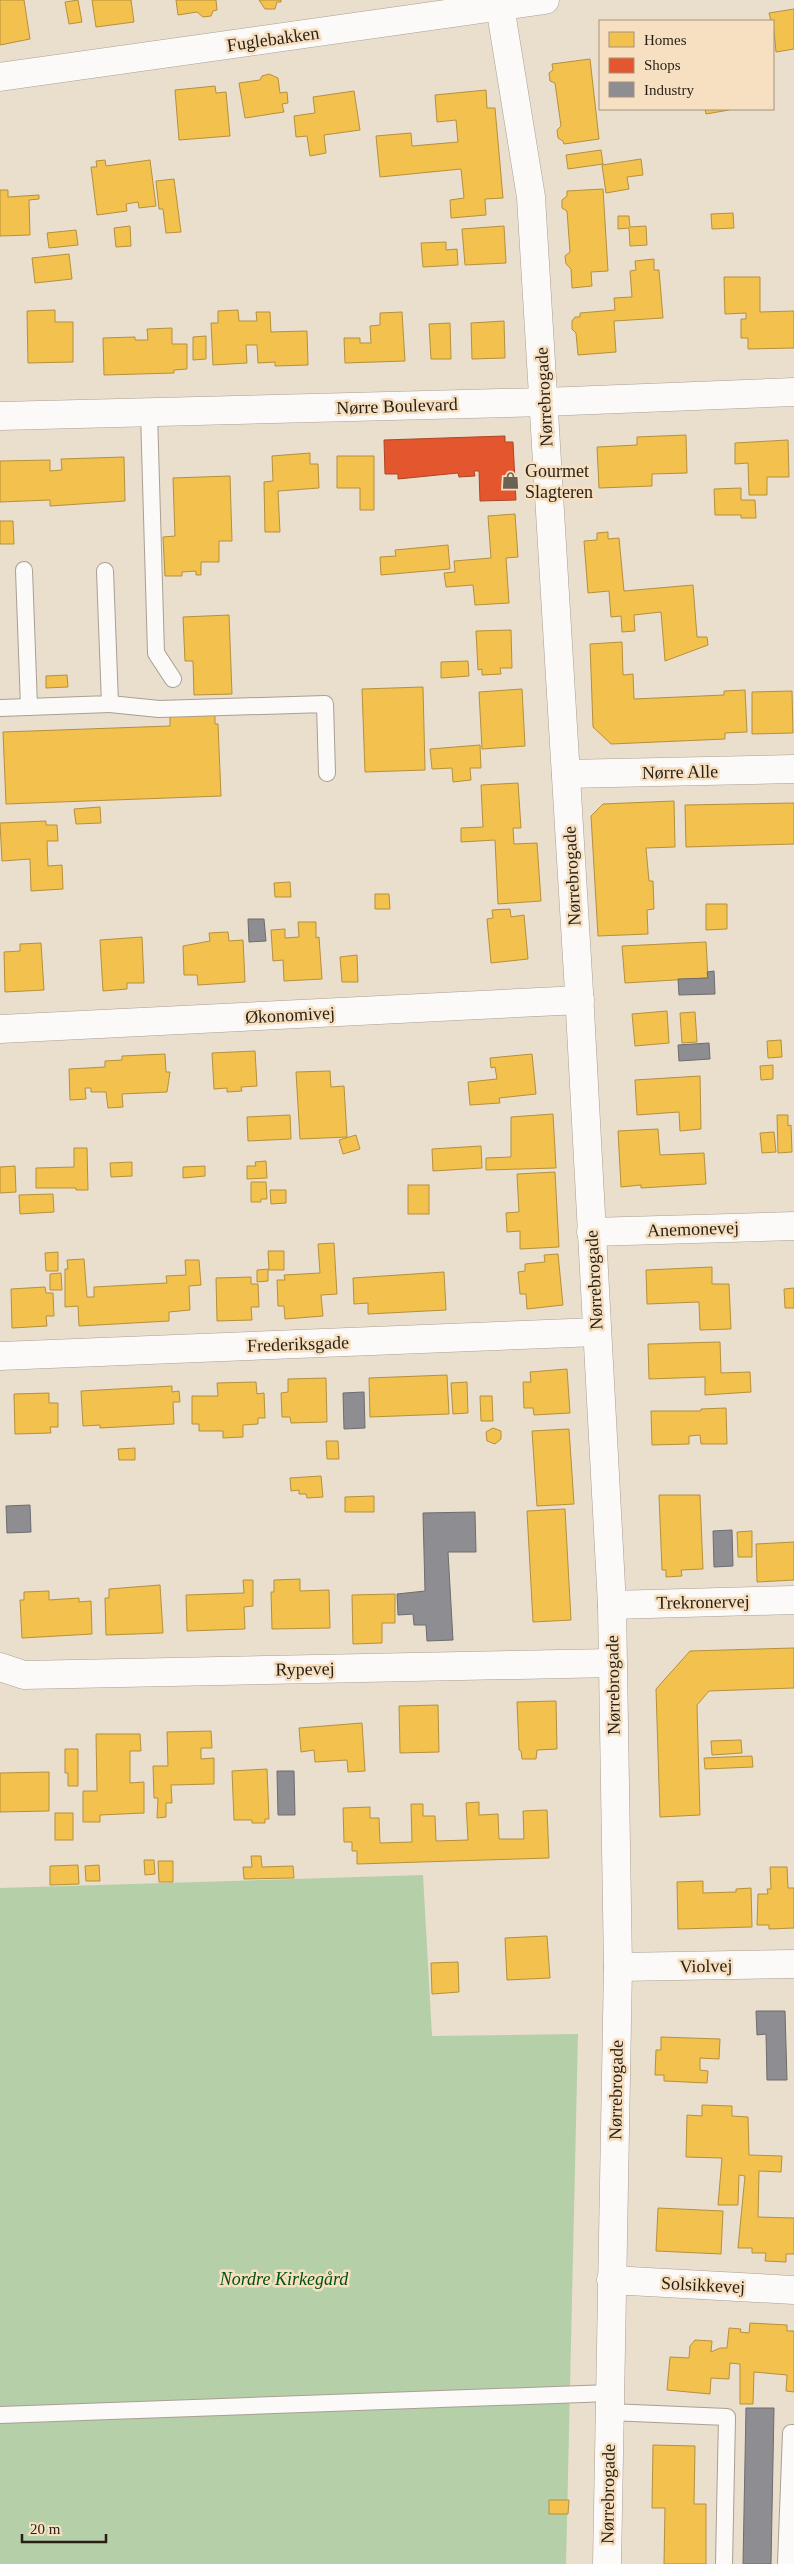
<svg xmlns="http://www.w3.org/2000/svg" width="794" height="2564" viewBox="0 0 794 2564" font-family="'Times New Roman',serif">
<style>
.green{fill:#b5cfa8}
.homes{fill:#f2c14e;stroke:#b5903d}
.shops{fill:#e4572e;stroke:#ab4626}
.industry{fill:#8d8d92;stroke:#6e6c6c}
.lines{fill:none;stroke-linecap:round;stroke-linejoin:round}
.service-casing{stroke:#a99f92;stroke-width:18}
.minor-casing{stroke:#a99f92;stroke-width:29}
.tertiary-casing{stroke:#a99f92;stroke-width:29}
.service{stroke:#fcfaf8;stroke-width:16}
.minor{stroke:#fcfaf8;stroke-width:28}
.tertiary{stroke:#fcfaf8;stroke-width:28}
.labels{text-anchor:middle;stroke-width:5;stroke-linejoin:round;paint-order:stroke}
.street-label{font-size:18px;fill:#271f14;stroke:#f6e0c1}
.poi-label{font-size:18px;fill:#271f14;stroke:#f6e0c1;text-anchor:start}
.park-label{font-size:18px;font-style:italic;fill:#00510f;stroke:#f6e0c1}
</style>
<rect width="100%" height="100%" fill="#eadecd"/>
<polygon class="green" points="423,1875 432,2036 578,2034 566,2564 0,2564 0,1888"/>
<g class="homes">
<polygon points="0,0 24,0 30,39 0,45"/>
<polygon points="78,0 82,22 69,24 65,2"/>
<polygon points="92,0 131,0 134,22 96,27"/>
<polygon points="176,0 216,0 217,10 213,11 211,16 203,17 197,12 178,15"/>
<polygon points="259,0 281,0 281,2 277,2 275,9 265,9"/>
<polygon points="794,9 794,49 776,52 773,21 771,21 769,13"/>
<polygon points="590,59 599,139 564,144 563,141 558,138 557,130 561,126 555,83 550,81 549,73 553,70 552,64"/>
<polygon points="269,74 278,78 280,93 287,92 288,103 282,104 284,112 245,118 239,83 260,80 262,76"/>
<polygon points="215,86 216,93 226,92 230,136 179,140 175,90"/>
<polygon points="486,90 487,108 495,108 503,198 485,199 486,215 451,218 450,200 464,198 461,169 380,177 376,136 411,133 412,146 458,142 456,120 437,122 435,95"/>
<polygon points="354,91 360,130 324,135 326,153 310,156 307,136 296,137 294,116 315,113 313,97"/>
<polygon points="705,109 729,109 729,110 706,114"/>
<polygon points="601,150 603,164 568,169 566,155"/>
<polygon points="641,159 643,175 627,177 629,189 606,193 602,165"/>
<polygon points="105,160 106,166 150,160 156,206 139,208 138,202 126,204 127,211 97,215 91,167 97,167 96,161"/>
<polygon points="174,179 181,232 166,233 163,209 159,209 156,181"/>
<polygon points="603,189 608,271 591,272 592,286 572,288 571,269 566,264 565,256 570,252 567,211 562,208 562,200 567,196 567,191"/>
<polygon points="0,190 8,190 8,197 39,195 39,199 29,200 30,235 0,236"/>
<polygon points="733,213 734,228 712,229 711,214"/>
<polygon points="618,216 629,216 630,227 646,226 647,245 630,246 629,228 618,229"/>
<polygon points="130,226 131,246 116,247 114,228"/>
<polygon points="504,226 506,263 465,265 462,229"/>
<polygon points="76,230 78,245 49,248 47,233"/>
<polygon points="446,242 446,250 457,249 458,265 423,267 421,243"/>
<polygon points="69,254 72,279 35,283 32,258"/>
<polygon points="654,259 654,270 659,270 663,318 614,321 616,352 578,355 576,333 572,329 572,321 575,317 580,317 580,313 615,310 614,298 632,297 630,271 636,270 635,261"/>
<polygon points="724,277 760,277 760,312 794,311 794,348 748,349 748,338 741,338 741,319 746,319 746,313 725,314"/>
<polygon points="55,310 55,322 73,322 73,362 28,363 27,311"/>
<polygon points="238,310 239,321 257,321 256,312 270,312 271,332 307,331 308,365 275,366 275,362 258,363 257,345 246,345 247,363 213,365 211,323 218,323 218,311"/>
<polygon points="402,312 405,361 345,363 344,338 360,338 360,343 371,343 370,326 380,325 380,313"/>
<polygon points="504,321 505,358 472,359 471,323"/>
<polygon points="450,323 451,359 431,359 429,324"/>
<polygon points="172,328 172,344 187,344 187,369 174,370 174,373 104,375 103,338 135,337 135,340 148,340 147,329"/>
<polygon points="206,336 206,359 193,360 193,337"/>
<polygon points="686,435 687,473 652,474 652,486 599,488 597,447 637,445 637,437"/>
<polygon points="788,440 789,477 767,477 767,495 749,495 748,463 735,464 735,443"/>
<polygon points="310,453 310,464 318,464 319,488 278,491 280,532 265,532 264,482 273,481 272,456"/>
<polygon points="337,456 374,456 374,510 360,510 360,488 337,488"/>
<polygon points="124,457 125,501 50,506 50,500 0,502 0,461 50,460 50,471 62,470 61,459"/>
<polygon points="230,476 232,541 219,541 219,562 201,562 201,575 196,575 196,571 182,572 182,576 165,576 163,537 175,536 173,478"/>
<polygon points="741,488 741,500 755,500 756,518 741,518 741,515 715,515 714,489"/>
<polygon points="515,514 518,557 506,558 509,603 475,605 473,585 446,587 444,573 455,572 454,561 491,558 488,516"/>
<polygon points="0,521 13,521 14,544 0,544"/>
<polygon points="608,532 608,539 619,538 624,591 693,585 697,637 707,637 708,645 665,661 661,612 634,615 635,631 622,632 621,616 611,617 609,591 588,593 584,541 597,540 597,533"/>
<polygon points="448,545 450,569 381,575 380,557 396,556 395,550"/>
<polygon points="229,615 232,694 194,695 193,661 185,661 183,617"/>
<polygon points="511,630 512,668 500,668 501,674 482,675 482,669 478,670 476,631"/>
<polygon points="622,642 623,675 633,674 634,699 724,695 724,691 745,690 747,732 725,733 725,739 611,744 593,727 590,644"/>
<polygon points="468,661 469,676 441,678 441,662"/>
<polygon points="67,675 68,687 46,688 46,676"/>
<polygon points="423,687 425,770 365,772 362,689"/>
<polygon points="522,689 525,746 482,749 479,692"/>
<polygon points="792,691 793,733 752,734 752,692"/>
<polygon points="215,712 215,724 218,724 221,796 6,804 3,732 170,726 170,713"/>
<polygon points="480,745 481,768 470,768 471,780 453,782 452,768 432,769 430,749"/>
<polygon points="518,783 521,828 513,828 514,844 537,843 541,901 498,904 495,840 461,842 461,828 483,827 481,785"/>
<polygon points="674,801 675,847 646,848 649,881 653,881 654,909 647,910 648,934 598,936 591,816 603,804"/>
<polygon points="794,803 794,844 686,847 685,805"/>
<polygon points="100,807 101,823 76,824 74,809"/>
<polygon points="46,821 46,825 57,825 58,841 47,841 48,866 62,865 63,889 31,891 30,859 2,861 0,823"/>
<polygon points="290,882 291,897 275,897 274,883"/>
<polygon points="375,894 389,894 390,909 375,909"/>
<polygon points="706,904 727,904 727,929 706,930"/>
<polygon points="510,909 511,917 524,915 528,959 491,963 487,919 493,918 492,910"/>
<polygon points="298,922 316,922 316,938 319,937 322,979 284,981 283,960 273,961 271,930 285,929 285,938 299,937"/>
<polygon points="228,932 229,941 243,940 245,982 198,985 197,975 184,975 183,946 210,941 209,933"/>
<polygon points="142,937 144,983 127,983 127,989 103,991 100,940"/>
<polygon points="706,942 708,978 625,983 622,946"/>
<polygon points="41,943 44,990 5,992 4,952 20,951 20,944"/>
<polygon points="357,955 358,982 342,982 340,957"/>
<polygon points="667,1011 669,1043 635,1046 632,1014"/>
<polygon points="695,1012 697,1042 682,1043 680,1013"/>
<polygon points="781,1040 782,1057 768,1058 767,1041"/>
<polygon points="255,1051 257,1086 241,1087 242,1091 227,1092 227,1088 214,1089 212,1053"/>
<polygon points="165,1054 166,1072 170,1072 167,1092 122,1094 123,1107 108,1108 106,1092 91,1092 91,1088 85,1088 86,1099 70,1100 69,1069 105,1067 105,1061 122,1060 122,1056"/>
<polygon points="532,1054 536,1094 499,1098 500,1103 470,1105 468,1082 497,1079 495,1067 491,1068 490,1058"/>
<polygon points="773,1065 773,1079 761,1080 760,1066"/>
<polygon points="330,1071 331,1087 344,1086 347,1137 300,1139 296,1072"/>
<polygon points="700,1076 701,1129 680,1131 679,1112 637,1115 635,1080"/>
<polygon points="553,1114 556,1168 486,1170 486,1158 511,1157 511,1117"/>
<polygon points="290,1115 291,1139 248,1141 247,1117"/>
<polygon points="777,1115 788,1115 788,1126 791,1125 792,1152 778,1153"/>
<polygon points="658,1129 660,1155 704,1153 706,1184 641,1188 641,1185 621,1187 618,1131"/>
<polygon points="774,1132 776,1152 762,1153 760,1133"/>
<polygon points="356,1135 360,1149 343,1154 339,1140"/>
<polygon points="481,1146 482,1168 433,1171 432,1149"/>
<polygon points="74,1148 87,1148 88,1190 76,1190 76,1188 36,1188 36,1168 74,1167"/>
<polygon points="266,1161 267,1178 247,1179 247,1166 256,1166 255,1162"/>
<polygon points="132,1162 132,1176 111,1177 110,1163"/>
<polygon points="15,1166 16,1192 0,1193 0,1167"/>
<polygon points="205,1166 205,1176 183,1178 183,1167"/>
<polygon points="555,1172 559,1247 520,1249 520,1231 507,1232 506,1213 519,1212 517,1174"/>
<polygon points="251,1182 266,1182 267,1199 261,1199 261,1202 251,1202"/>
<rect x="408" y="1185" width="21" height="29"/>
<polygon points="270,1190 286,1190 286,1203 271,1204"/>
<polygon points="53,1194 54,1212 20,1214 19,1195"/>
<polygon points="334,1243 337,1294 321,1295 323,1316 285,1319 284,1306 278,1306 277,1280 285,1280 284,1275 320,1273 318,1244"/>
<polygon points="268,1251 284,1251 284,1270 268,1270 268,1281 257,1282 257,1270 269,1269"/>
<polygon points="58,1252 58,1271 46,1271 45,1253"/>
<polygon points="558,1254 563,1305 527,1309 526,1294 520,1294 518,1272 525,1271 525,1264 545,1262 544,1255"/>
<polygon points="84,1259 87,1297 94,1297 94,1287 167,1283 166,1276 186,1275 185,1260 199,1260 201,1285 189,1286 190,1310 169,1312 169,1321 79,1326 78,1306 65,1307 65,1269 68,1269 67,1260"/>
<polygon points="712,1267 712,1284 729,1284 731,1329 700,1330 699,1302 647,1304 646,1270"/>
<polygon points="444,1272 446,1310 368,1314 368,1303 354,1304 353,1278"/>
<polygon points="61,1273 62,1290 50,1290 50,1274"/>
<polygon points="251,1277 251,1284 258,1284 259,1307 251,1307 252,1320 217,1321 216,1278"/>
<polygon points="45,1287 46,1293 53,1293 54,1316 46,1316 47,1326 12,1328 11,1289"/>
<polygon points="794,1288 794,1308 785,1308 784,1289"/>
<polygon points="720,1342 721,1373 750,1372 751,1392 705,1395 705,1377 649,1379 648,1344"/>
<polygon points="567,1369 570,1413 534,1415 533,1408 524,1408 523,1382 531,1382 530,1372"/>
<polygon points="447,1375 449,1414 370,1417 369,1378"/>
<polygon points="326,1378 327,1422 291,1423 290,1417 282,1417 281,1393 288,1392 288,1379"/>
<polygon points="256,1382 257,1394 264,1393 265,1418 258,1418 258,1424 243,1425 243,1437 223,1438 223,1431 199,1431 199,1424 192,1424 192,1396 218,1396 217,1383"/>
<polygon points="467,1382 468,1413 453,1414 451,1383"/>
<polygon points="172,1386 172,1392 179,1391 180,1402 173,1402 174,1424 100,1428 100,1425 83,1426 81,1391"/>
<polygon points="49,1393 49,1403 58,1403 58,1427 50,1427 51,1433 15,1434 14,1394"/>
<polygon points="480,1396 492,1396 493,1421 481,1421"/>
<polygon points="726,1408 727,1444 701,1444 700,1435 689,1436 689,1444 652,1445 651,1411 701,1411 701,1409"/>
<polygon points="493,1428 501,1431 501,1439 495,1444 487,1441 486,1432"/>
<polygon points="569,1429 574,1504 537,1506 532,1431"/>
<polygon points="326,1441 338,1441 339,1459 327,1459"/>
<polygon points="135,1448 135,1460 119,1460 118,1449"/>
<polygon points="321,1476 323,1497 307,1498 306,1494 299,1494 299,1490 291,1491 290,1478"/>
<polygon points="659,1495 700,1495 703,1569 681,1570 682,1576 666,1577 666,1570 662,1570"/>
<polygon points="374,1496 374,1512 345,1512 345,1497"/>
<polygon points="565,1509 571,1620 533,1622 527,1511"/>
<polygon points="752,1531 752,1557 738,1557 737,1532"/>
<polygon points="794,1542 794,1580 757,1582 756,1544"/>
<polygon points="300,1579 300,1591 329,1590 330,1628 272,1629 271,1592 274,1592 274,1580"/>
<polygon points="243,1580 253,1580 253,1606 244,1607 245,1629 187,1631 186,1595 244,1593"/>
<polygon points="160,1585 163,1633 106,1635 105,1598 109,1598 109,1589"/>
<polygon points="49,1591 49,1600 79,1598 79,1602 91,1601 92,1634 22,1638 20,1600 24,1600 24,1592"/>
<polygon points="395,1594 395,1623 382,1623 382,1643 353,1644 352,1595"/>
<polygon points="794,1648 794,1688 709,1691 697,1705 700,1815 660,1817 656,1689 690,1651"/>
<polygon points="556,1701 557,1749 537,1750 536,1759 522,1759 521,1751 519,1750 517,1702"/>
<polygon points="438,1705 439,1752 400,1753 399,1706"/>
<polygon points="362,1723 365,1771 348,1772 347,1760 315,1762 314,1750 301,1752 299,1728"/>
<polygon points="211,1731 212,1748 201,1748 201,1759 214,1758 214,1784 171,1785 172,1803 166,1803 166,1817 157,1818 158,1798 154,1798 153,1766 168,1766 167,1732"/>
<polygon points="96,1734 140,1734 141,1751 130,1751 130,1783 144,1782 144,1813 100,1815 100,1822 83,1822 83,1791 97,1791"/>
<polygon points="741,1740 742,1753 712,1755 711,1741"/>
<polygon points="65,1749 78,1749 78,1786 68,1786 68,1773 65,1773"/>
<polygon points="752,1756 753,1767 705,1769 704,1758"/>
<polygon points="267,1769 269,1819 265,1819 265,1823 252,1823 252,1820 234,1820 232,1771"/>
<polygon points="49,1772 49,1811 0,1812 0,1773"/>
<polygon points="479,1802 479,1815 498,1814 499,1839 524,1839 523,1811 547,1810 549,1858 357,1864 357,1851 352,1851 352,1842 344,1842 343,1808 370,1807 370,1818 379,1818 380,1843 412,1842 411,1804 423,1804 423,1816 435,1816 436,1841 468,1840 466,1803"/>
<rect x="55" y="1813" width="18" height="27"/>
<polygon points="251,1856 261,1856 262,1867 293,1866 294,1878 244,1879 243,1867 252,1867"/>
<polygon points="144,1860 154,1860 155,1874 145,1875"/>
<polygon points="158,1861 173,1861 173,1882 159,1882"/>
<polygon points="78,1865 79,1884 50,1885 50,1866"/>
<polygon points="99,1865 100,1881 86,1881 85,1866"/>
<polygon points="770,1867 787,1867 788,1888 794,1888 794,1928 769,1929 769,1925 757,1925 758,1894 768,1894 767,1889 771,1889"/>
<polygon points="703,1881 703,1893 736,1892 736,1889 751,1888 752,1927 678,1929 677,1882"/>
<polygon points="547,1936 550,1978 507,1980 505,1938"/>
<polygon points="458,1962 459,1992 432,1994 431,1963"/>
<polygon points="661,2037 720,2039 719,2059 700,2058 700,2070 708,2071 707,2083 664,2081 664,2075 655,2075 656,2050 661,2050"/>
<polygon points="702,2105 732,2106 732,2116 748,2117 749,2155 782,2156 781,2172 759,2171 758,2217 794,2218 794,2254 786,2254 786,2262 765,2261 766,2253 752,2253 752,2248 738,2248 745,2176 739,2175 738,2205 718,2205 722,2158 686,2157 687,2115 702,2116"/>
<polygon points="658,2208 723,2211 721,2254 656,2251"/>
<polygon points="750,2323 787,2325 787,2331 794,2331 794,2392 786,2391 787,2375 754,2372 753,2404 740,2404 740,2364 730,2363 729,2379 711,2378 710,2394 667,2390 670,2357 689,2358 690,2346 695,2340 712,2341 711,2352 720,2348 727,2348 729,2328 741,2329 740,2332 749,2333"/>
<polygon points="653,2445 695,2446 694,2504 706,2504 706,2564 664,2564 665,2508 652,2508"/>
<polygon points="549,2500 569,2500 568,2514 549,2514"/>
</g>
<polygon class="shops" points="505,436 505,442 513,442 516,500 480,501 479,471 474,471 475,476 459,477 458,473 398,479 398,474 385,474 384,440"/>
<g class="industry">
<polygon points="248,919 264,919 266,941 249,942"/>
<polygon points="714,971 715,994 679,995 678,979 708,978 707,972"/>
<polygon points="709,1043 710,1059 679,1061 678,1045"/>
<polygon points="364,1392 365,1428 344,1429 343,1393"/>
<polygon points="30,1505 31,1532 7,1533 6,1506"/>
<polygon points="475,1512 476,1552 448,1552 453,1640 427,1641 426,1625 414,1625 413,1614 398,1615 397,1594 425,1591 423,1513"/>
<polygon points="732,1530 733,1566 714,1567 713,1531"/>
<polygon points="277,1771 294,1771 295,1815 278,1815"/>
<polygon points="756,2011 785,2011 787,2080 767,2080 766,2034 757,2035"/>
<polygon points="746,2408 774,2408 771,2564 743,2564"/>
</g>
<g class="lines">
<defs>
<g id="service">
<polyline points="149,413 156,653 173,679"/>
<polyline points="24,570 29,707"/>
<polyline points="110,704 159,709 325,704 327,773"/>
<polyline points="0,708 110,704 105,571"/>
<polyline points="609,2412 727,2417 724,2564"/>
<polyline points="0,2415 610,2393"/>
<polyline points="786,2564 791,2433 794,2433"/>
</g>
<g id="minor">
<polyline points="499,0 531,197 579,992 612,1605 618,1967 607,2564"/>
<polyline points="0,77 545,0"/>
<polyline points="566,774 794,769"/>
<polyline points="0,1029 580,1000"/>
<polyline points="591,1232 794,1226"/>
<polyline points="0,1356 597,1332"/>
<polyline points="612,1605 794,1600"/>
<polyline points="0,1667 24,1675 612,1663"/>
<polyline points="618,1967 794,1964"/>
<polyline points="611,2280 794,2290"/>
</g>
<polyline id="tertiary" points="0,416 544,402 794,392"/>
</defs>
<use href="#service" class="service-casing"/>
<use href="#minor" class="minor-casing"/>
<use href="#tertiary" class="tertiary-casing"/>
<use href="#service" class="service"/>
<use href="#minor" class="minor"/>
<use href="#tertiary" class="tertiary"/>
</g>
<defs>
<symbol id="shop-bare" viewBox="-9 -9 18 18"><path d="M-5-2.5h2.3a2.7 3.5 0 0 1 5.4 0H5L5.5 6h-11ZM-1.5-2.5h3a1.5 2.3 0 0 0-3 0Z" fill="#6b6255" stroke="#f6e0c1" stroke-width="2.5" paint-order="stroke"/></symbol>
</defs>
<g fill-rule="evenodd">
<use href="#shop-bare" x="498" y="468" width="25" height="25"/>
</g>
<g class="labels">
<g class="street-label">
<text transform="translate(273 39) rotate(-8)" y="6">Fuglebakken</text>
<text transform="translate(544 397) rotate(-93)" y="6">Nørrebrogade</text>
<text transform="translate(397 406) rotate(-2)" y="6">Nørre Boulevard</text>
<text transform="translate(680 772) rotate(-1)" y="6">Nørre Alle</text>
<text transform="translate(572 876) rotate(-93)" y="6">Nørrebrogade</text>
<text transform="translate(290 1015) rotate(-3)" y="6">Økonomivej</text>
<text transform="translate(693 1229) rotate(-2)" y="6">Anemonevej</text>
<text transform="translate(594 1280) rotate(-93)" y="6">Nørrebrogade</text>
<text transform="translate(298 1344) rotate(-2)" y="6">Frederiksgade</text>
<text transform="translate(703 1602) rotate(-1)" y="6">Trekronervej</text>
<text transform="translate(305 1669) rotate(-1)" y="6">Rypevej</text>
<text transform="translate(613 1685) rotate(-91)" y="6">Nørrebrogade</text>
<text transform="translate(706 1966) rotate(-1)" y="6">Violvej</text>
<text transform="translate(616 2090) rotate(-89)" y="6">Nørrebrogade</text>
<text transform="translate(703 2285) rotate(3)" y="6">Solsikkevej</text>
<text transform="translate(608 2494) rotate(-89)" y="6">Nørrebrogade</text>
</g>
<g class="poi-label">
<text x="525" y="477">Gourmet<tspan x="525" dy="21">Slagteren</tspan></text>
</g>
<g class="park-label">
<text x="284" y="2285">Nordre Kirkegård</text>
</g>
</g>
<rect x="599" y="20" width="175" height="90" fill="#f6e0c1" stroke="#a3937c"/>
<rect x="609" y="32" width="25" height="15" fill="#f2c14e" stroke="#a3937c"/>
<text x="644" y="45" font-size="15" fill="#271f14">Homes</text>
<rect x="609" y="58" width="25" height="15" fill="#e4572e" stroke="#a3937c"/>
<text x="644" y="70" font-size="15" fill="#271f14">Shops</text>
<rect x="609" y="82" width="25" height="15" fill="#8d8d92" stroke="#a3937c"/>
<text x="644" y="95" font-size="15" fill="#271f14">Industry</text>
<path d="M22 2534v8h84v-8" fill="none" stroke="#271f14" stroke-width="2.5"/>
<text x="30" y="2534" font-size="15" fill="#271f14" stroke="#f6e0c1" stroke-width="4" paint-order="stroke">20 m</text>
</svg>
